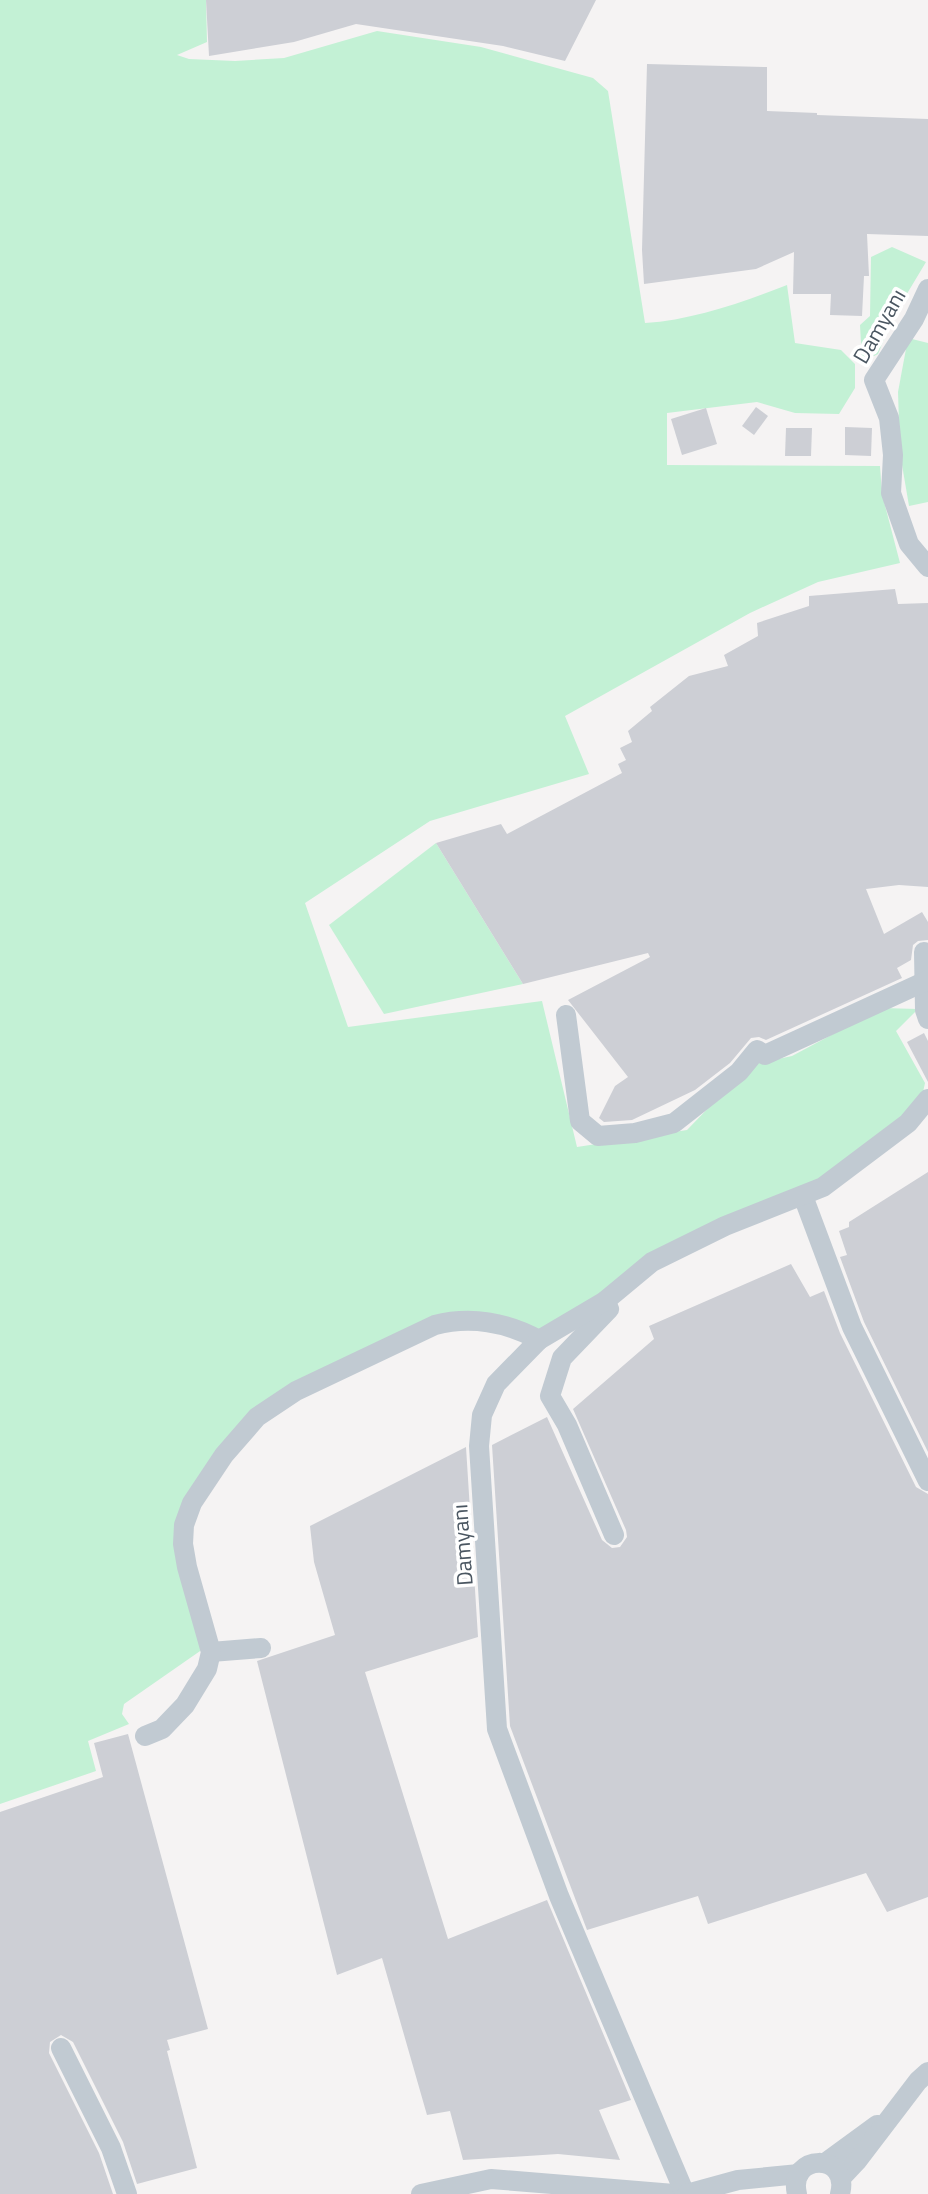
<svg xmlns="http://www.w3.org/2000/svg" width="928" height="2194" viewBox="0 0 928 2194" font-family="'Titillium Web',sans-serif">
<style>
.green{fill:#c3f1d5}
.building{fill:#cdcfd5}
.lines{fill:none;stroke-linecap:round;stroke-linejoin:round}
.minor{stroke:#c1cad2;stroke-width:20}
.labels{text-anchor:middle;stroke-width:7;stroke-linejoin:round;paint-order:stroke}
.street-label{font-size:22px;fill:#4a5661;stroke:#fff}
</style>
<rect width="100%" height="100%" fill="#f5f3f3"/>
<g class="green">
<path d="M0,0H206L207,42L177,55L189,59L235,61L284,58L377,31L481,47L593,78L608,91L645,323C693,320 743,302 787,285L795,343L841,350L855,364V388L839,414L795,413L757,402L667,413V465L880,466L882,494L900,563L818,582L750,613L565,716L589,774L430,821L305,903L348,1027L542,1001L577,1147L687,1130L750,1065L792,1056L882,1008L918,1009L896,1031L925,1083L923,1092L911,1109L820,1182L606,1293L540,1332L479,1315L294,1388L188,1502L203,1649L124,1704L122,1714L129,1724L88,1741L96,1771L0,1804Z"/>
<polygon points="892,247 926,262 893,317 878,354 862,362 860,325 870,316 871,257"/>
<polygon points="908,338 928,343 928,502 909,506 900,453 898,392"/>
<polygon points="436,843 523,984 384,1014 329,925"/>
</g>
<g class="building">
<polygon points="206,0 596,0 565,61 503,46 356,24 294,42 209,56"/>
<polygon points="647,64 767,67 767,111 817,113 817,115 928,119 928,236 867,234 869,276 864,276 862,316 830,315 831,294 793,294 794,252 756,269 644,284 642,250"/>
<polygon points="756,407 768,416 754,435 742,426"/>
<polygon points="706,408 717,444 682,455 671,419"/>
<polygon points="845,427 872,428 871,456 845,455"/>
<polygon points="786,428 812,428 811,456 785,456"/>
<polygon points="895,589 898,604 928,603 928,887 899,885 866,889 884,934 922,912 928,922 928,940 918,941 913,945 911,960 897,968 902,978 766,1040 759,1037 751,1038 730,1063 695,1090 632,1120 604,1122 599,1118 615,1086 628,1077 568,1000 650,957 648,953 523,984 436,843 501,824 507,834 622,773 618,764 626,760 620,748 632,742 628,731 652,711 650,707 689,676 728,666 724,655 758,636 757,623 809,606 809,596"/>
<polygon points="924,1033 928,1041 928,1082 907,1042"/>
<polygon points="928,1172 928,1452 864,1322 840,1257 847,1255 839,1231 849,1227 849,1222"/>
<polygon points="791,1264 810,1297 824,1291 840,1333 916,1487 928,1494 928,1897 887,1912 866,1873 708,1924 698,1896 587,1930 510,1726 492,1445 547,1417 602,1540 612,1548 620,1547 627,1537 626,1530 573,1409 654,1339 649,1326"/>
<polygon points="466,1447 478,1637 365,1672 448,1939 547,1900 631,2100 599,2110 620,2160 558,2154 463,2160 450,2111 427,2115 382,1958 337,1975 257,1661 335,1635 314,1562 310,1526"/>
<polygon points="128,1734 208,2029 167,2040 170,2050 167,2051 197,2168 137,2184 123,2142 73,2042 61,2035 50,2042 49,2053 99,2153 113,2194 0,2194 0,1812 103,1777 94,1743"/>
</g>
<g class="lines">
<g class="minor">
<polyline points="928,289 914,319 874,380 889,418 893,455 891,493 909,544 928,567"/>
<polyline points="924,952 925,1010 928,1019"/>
<polyline points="566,1015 580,1121 598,1136 635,1133 674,1123 739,1072 757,1050 765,1055 928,980"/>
<polyline points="803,1196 852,1327 928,1481"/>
<polyline points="605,1301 609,1309 562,1358 550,1396 567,1425 614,1535"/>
<polyline points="211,1652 261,1648"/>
<path d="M145,1736L162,1729L185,1705L207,1669L211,1652L187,1567L183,1544L184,1525L192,1503L224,1455L257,1417L296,1391L435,1325C470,1316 507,1322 539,1340"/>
<polyline points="61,2048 111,2148 127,2194"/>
<polyline points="825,2163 877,2125"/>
<polyline points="841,2178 857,2161 918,2081 928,2072"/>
<polyline points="421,2194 491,2179 674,2194"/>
<polyline points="685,2194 559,1896 497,1729 479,1446 482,1415 496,1384 539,1340 605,1301 652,1262 725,1226 823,1187 908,1123 928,1099"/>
<polyline points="687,2194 738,2180 799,2174"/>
<path d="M797,2194C787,2153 851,2152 840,2194"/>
</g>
</g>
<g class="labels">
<g class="street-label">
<text transform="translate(879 326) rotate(-60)" y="8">Damyanı</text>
<text transform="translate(462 1545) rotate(-94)" y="8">Damyanı</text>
</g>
</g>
</svg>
